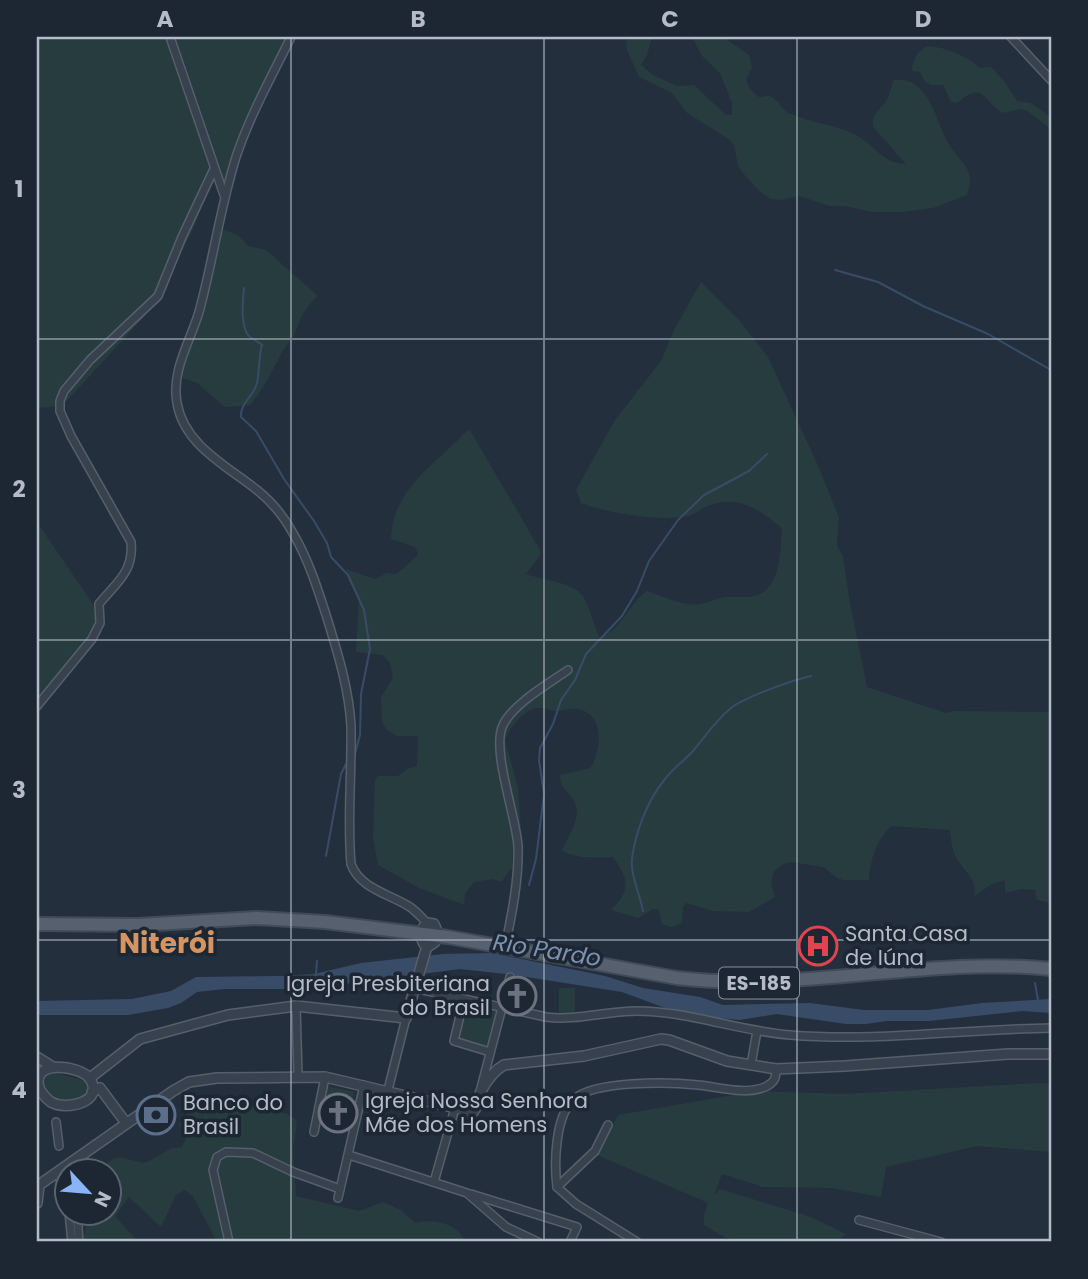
<svg xmlns="http://www.w3.org/2000/svg" width="1088" height="1279" viewBox="0 0 1088 1279" font-family="Poppins,sans-serif">
<style>
.green{fill:#263c3f}
.water{fill:#394c67}
.lines{fill:none;stroke-linecap:round;stroke-linejoin:round}
.stream{stroke:#394c67;stroke-width:2}
.minor-casing{stroke:#565f6c;stroke-width:10}
.tertiary-casing{stroke:#565f6c;stroke-width:12}
.primary-casing{stroke:#414a57;stroke-width:16}
.minor{stroke:#38414e;stroke-width:7}
.tertiary{stroke:#38414e;stroke-width:9}
.primary{stroke:#56606e;stroke-width:12}
.grid{fill:none;stroke:#b4bcc9;stroke-width:2;stroke-opacity:0.55}
.labels{text-anchor:middle;stroke-width:7;stroke-linejoin:round;paint-order:stroke}
.shield{fill:#1d2633;stroke:#878f9c;stroke-width:2}
.shield-label{font-size:19px;font-weight:bold;fill:#b4bcc9}
.poi-label{font-size:21px;fill:#b4bcc9;stroke:#1d2633;text-anchor:start}
.water-label{font-size:23px;font-style:italic;fill:#7c92b1;stroke:#1d2633}
.district-label{font-size:28px;font-weight:bold;fill:#d59563;stroke:#1d2633}
.neatline{fill:none;stroke:#b4bcc9;stroke-width:2.5}
.grid-label{font-size:23px;text-anchor:middle;font-weight:bold;fill:#b4bcc9}
</style>
<rect width="100%" height="100%" fill="#242f3e"/>
<g class="green">
<polygon points="37,37 294,37 249,126 233,188 230,190 216,179 212,180 194,227 161,293 144,317 62,406 37,408"/>
<path d="M626,37H652L647,55L641,65L653,75L677,86L694,85L726,115H732V103L720,73L702,56L692,37H723L749,55L752,68L746,80L750,89L759,97C762,97 766,96 769,96C777,97 781,110 789,113C811,123 834,124 856,135C875,145 882,163 906,164L874,128C869,113 883,110 888,97C891,91 891,86 894,80C930,75 936,124 950,146C956,156 969,166 970,179C971,184 968,190 967,195L933,208L902,212H872L845,206H830L799,196L780,200L771,199L759,191L743,173L738,166L734,145L730,140L687,113L672,93L639,77L627,50Z"/>
<path d="M929,46C947,48 967,56 980,68L991,67L1004,81L1017,101L1031,103L1051,117V129L1027,111L1021,109L1002,113C983,100 983,80 957,103L951,102L943,85H931L925,82L920,72L912,71C912,60 918,49 929,46Z"/>
<path d="M226,230L239,236L248,246L266,250L318,296C305,307 301,318 295,333C292,340 286,346 282,352C272,371 264,389 250,405L225,407L197,383L183,378L182,373L201,317L221,231Z"/>
<path d="M701,282L739,320L768,357L820,470L839,518L837,546L843,556L850,603L867,687L946,713L954,711L1051,712V903L1037,900L1035,890L1021,889L1005,893V880L992,884L974,896C978,879 964,872 957,859C952,851 951,840 950,830L891,826C876,842 871,857 869,880H843L836,877L823,867L791,862L783,864L774,871L771,883L775,897L749,912L713,911L686,903L683,907L682,923L672,927L662,924L659,910L653,909L638,918L611,910C632,889 628,879 613,857C598,857 574,860 562,850C569,833 587,812 569,794C563,788 560,784 560,775L590,768C600,752 606,719 582,710C572,707 565,710 555,711C550,711 544,707 539,708C525,708 509,728 505,740L518,788L521,831L513,848L512,868L501,882L492,879L474,882L465,894L464,905L419,888L378,865L373,838L375,780L378,776H398L407,769L417,766L418,736H397L387,730L382,722L381,697L393,678L390,663L383,655L356,652L359,598L349,581L346,569L375,579L387,573L396,574C400,571 417,557 418,554L415,547L391,539C392,490 435,464 467,431L470,430L539,548L541,554L526,574C542,580 573,582 583,596C590,607 593,625 600,638C626,625 628,604 647,591C663,596 684,607 700,604C709,603 718,597 727,597C737,596 750,599 760,594C782,582 780,549 782,528C758,509 738,494 708,506C701,508 695,514 689,516C661,522 607,513 581,503L576,490L615,420L661,361L675,328Z"/>
<polygon points="37,522 92,603 102,624 37,708"/>
<polygon points="559,988 575,988 575,1015 559,1014"/>
<polygon points="465,1004 498,1010 488,1048 456,1040"/>
<path d="M53,1072L85,1081C96,1104 56,1111 43,1084L45,1076Z"/>
<polygon points="1039,1083 1051,1084 1051,1152 977,1146 886,1167 881,1197 832,1188 763,1187 722,1174 714,1195 720,1189 811,1217 846,1234 835,1242 741,1242 724,1237 704,1225 704,1215 708,1203 597,1155 618,1115 756,1091 843,1094"/>
<polygon points="327,1086 354,1092 349,1115 321,1108"/>
<path d="M242,1100L246,1104L288,1114L297,1121L293,1150L296,1196L359,1211L383,1202L401,1210L415,1223C435,1218 457,1223 466,1242H217L192,1195L185,1190L176,1195L161,1227L129,1197L115,1216L138,1242H83L89,1213L108,1212V1170H102C116,1149 126,1161 145,1163L172,1148L182,1147L186,1138L179,1125C187,1105 223,1102 242,1100Z"/>
</g>
<polygon class="water" points="492,953 605,976 643,988 700,997 723,1005 810,1003 864,1010 928,1010 982,1003 1051,999 1051,1013 1023,1011 929,1021 887,1021 866,1024 846,1024 777,1014 740,1020 718,1018 665,1008 622,992 514,975 460,969 305,989 224,989 197,992 181,1003 168,1008 128,1015 37,1015 37,1001 132,999 171,991 196,977 283,976 314,974 361,963 443,954"/>
<g class="lines">
<g class="stream">
<polyline points="835,270 878,282 923,306 988,334 1051,370"/>
<path d="M244,288C243,301 240,323 248,335C251,339 258,341 262,345C258,358 260,376 256,386C252,397 240,404 241,417L256,431L284,479L314,521L327,543L331,557L348,575L364,610L370,649L361,694L360,735L354,758"/>
<polyline points="326,856 341,774 347,762"/>
<polyline points="529,885 536,859 544,794 539,760 540,748 553,724 561,700 575,680 586,654 622,616 637,591 649,561 678,520 704,495 749,471 767,454"/>
<path d="M643,911C640,894 630,875 632,858C636,831 647,801 665,779C672,769 683,762 692,752C705,737 715,721 731,708C745,697 793,680 811,676"/>
<polyline points="316,974 317,961"/>
<polyline points="1035,983 1038,1000"/>
</g>
<defs>
<g id="minor">
<polyline points="170,37 224,195"/>
<path d="M291,37C272,76 250,115 236,157C220,208 213,261 199,312C190,342 171,371 177,403C184,445 227,466 257,490C272,502 285,518 294,535C309,561 318,590 327,618C338,654 349,689 351,726C352,772 347,819 351,864C360,889 390,894 410,907C416,911 422,918 427,923"/>
<polyline points="1011,37 1051,80"/>
<path d="M37,706L92,639L100,623L99,604C116,583 134,572 131,542L71,436L60,411V401L64,391L90,360L158,296L182,237L214,169"/>
<path d="M505,947C512,914 519,879 518,846C516,816 491,749 503,725C513,704 548,684 568,670"/>
<path d="M414,988L546,1017C576,1021 606,1011 637,1011C688,1011 738,1031 790,1035C877,1042 964,1029 1051,1028"/>
<polyline points="464,999 454,1041 490,1052"/>
<polyline points="296,1006 298,1076"/>
<polyline points="751,1065 757,1031"/>
<polyline points="481,1088 510,977"/>
<polyline points="388,1090 406,1018"/>
<polyline points="56,1122 59,1146"/>
<polyline points="314,1132 325,1077"/>
<polyline points="349,1155 467,1193 506,1227 538,1242"/>
<polyline points="57,1172 66,1192"/>
<polyline points="434,1182 455,1108"/>
<polyline points="557,1187 595,1151 608,1125"/>
<polyline points="471,1194 577,1227 570,1242"/>
<polyline points="338,1198 364,1085"/>
<polyline points="69,1212 72,1242"/>
<polyline points="77,1212 79,1242"/>
<polyline points="859,1220 941,1242"/>
<polyline points="229,1242 213,1170 217,1157 226,1152 253,1153 293,1172 340,1189"/>
<path d="M637,1242L576,1204L557,1187C554,1163 555,1117 573,1100C593,1080 670,1082 698,1085C719,1087 747,1096 767,1086C775,1082 776,1077 776,1069"/>
</g>
<g id="tertiary">
<path d="M427,923L434,924L437,931L435,942L429,946L424,944C420,938 421,928 427,923Z"/>
<polyline points="37,1057 53,1067"/>
<polyline points="90,1078 140,1039 228,1015 296,1006 406,1018 427,946"/>
<path d="M37,1086C41,1092 45,1098 51,1102C66,1111 105,1102 90,1079C81,1065 27,1058 40,1090"/>
<polyline points="92,1092 100,1088 126,1123"/>
<path d="M39,1185L173,1091L189,1082L217,1078L325,1077L473,1112C479,1106 477,1099 481,1091C486,1082 495,1070 504,1065L584,1056L661,1039L669,1040L727,1061L776,1069L845,1066L1008,1054H1051"/>
<polyline points="37,1203 39,1185"/>
</g>
<path id="primary" d="M37,924L138,925L257,918L325,922L448,937L677,978C802,993 927,956 1051,969"/>
</defs>
<use href="#minor" class="minor-casing"/>
<use href="#tertiary" class="tertiary-casing"/>
<use href="#primary" class="primary-casing"/>
<use href="#minor" class="minor"/>
<use href="#tertiary" class="tertiary"/>
<use href="#primary" class="primary"/>
</g>
<path class="grid" d="M291,37V1242M544,37V1242M797,37V1242M37,339H1051M37,640H1051M37,940H1051"/>
<defs>
<symbol id="hospital-ring" viewBox="-11 -11 22 22"><circle r="9.5" fill="#1d2633" stroke="#e0444e" stroke-width="1.5"/><path d="M-5-5h3v3.5h4V-5h3V5h-3V1.5h-4V5h-3Z" fill="#e0444e"/></symbol>
<symbol id="church-ring" viewBox="-11 -11 22 22"><circle r="9.5" fill="#1d2633" stroke="#6b7280" stroke-width="1.5"/><path d="M-1.2-6h2.4v3.5h3.3v2.4h-3.3V6h-2.4V-.1h-3.3v-2.4h3.3Z" fill="#6b7280"/></symbol>
<symbol id="bank-ring" viewBox="-11 -11 22 22"><circle r="9.5" fill="#1d2633" stroke="#5c6f8a" stroke-width="1.5"/><path d="M-6-4H6V4H-6ZM0-2.3a2.3 2.3 0 1 0 0 4.6a2.3 2.3 0 1 0 0-4.6Z" fill="#5c6f8a"/></symbol>
</defs>
<g fill-rule="evenodd">
<use href="#hospital-ring" x="796" y="924" width="44" height="44"/>
<use href="#church-ring" x="495" y="974" width="44" height="44"/>
<use href="#church-ring" x="316" y="1091" width="44" height="44"/>
<use href="#bank-ring" x="134" y="1093" width="44" height="44"/>
</g>
<g class="labels">
<rect class="shield" x="719" y="967.5" width="80" height="31" rx="5"/>
<g class="shield-label">
<text x="759" y="990">ES-185</text>
</g>
<g class="poi-label">
<text x="845" y="941">Santa Casa<tspan x="845" dy="24">de Iúna</tspan></text>
<text x="490" y="991" text-anchor="end">Igreja Presbiteriana<tspan x="490" dy="24">do Brasil</tspan></text>
<text x="365" y="1108">Igreja Nossa Senhora<tspan x="365" dy="24">Mãe dos Homens</tspan></text>
<text x="183" y="1110">Banco do<tspan x="183" dy="24">Brasil</tspan></text>
</g>
<g class="water-label">
<text transform="translate(547 950) rotate(9)" y="8">Rio Pardo</text>
</g>
<g class="district-label">
<text x="167" y="953">Niterói</text>
</g>
</g>
<rect width="1088" height="1279" fill="none" stroke="#1d2633" stroke-width="77"/>
<g transform="translate(88 1192) rotate(116)"><circle r="33" fill="#1d2633" stroke="#59626f" stroke-width="2"/>
<path d="M0-5L12 26L0 18L-12 26Z" fill="#8ab4f8"/>
<text y="-10" font-size="19" font-weight="bold" text-anchor="middle" fill="#b4bcc9">N</text>
</g>
<rect x="38" y="38" width="1012" height="1202" class="neatline"/>
<g class="grid-label">
<text x="165" y="27">A</text>
<text x="418" y="27">B</text>
<text x="670" y="27">C</text>
<text x="923" y="27">D</text>
<text x="19" y="197">1</text>
<text x="19" y="497">2</text>
<text x="19" y="798">3</text>
<text x="19" y="1098">4</text>
</g>
</svg>
